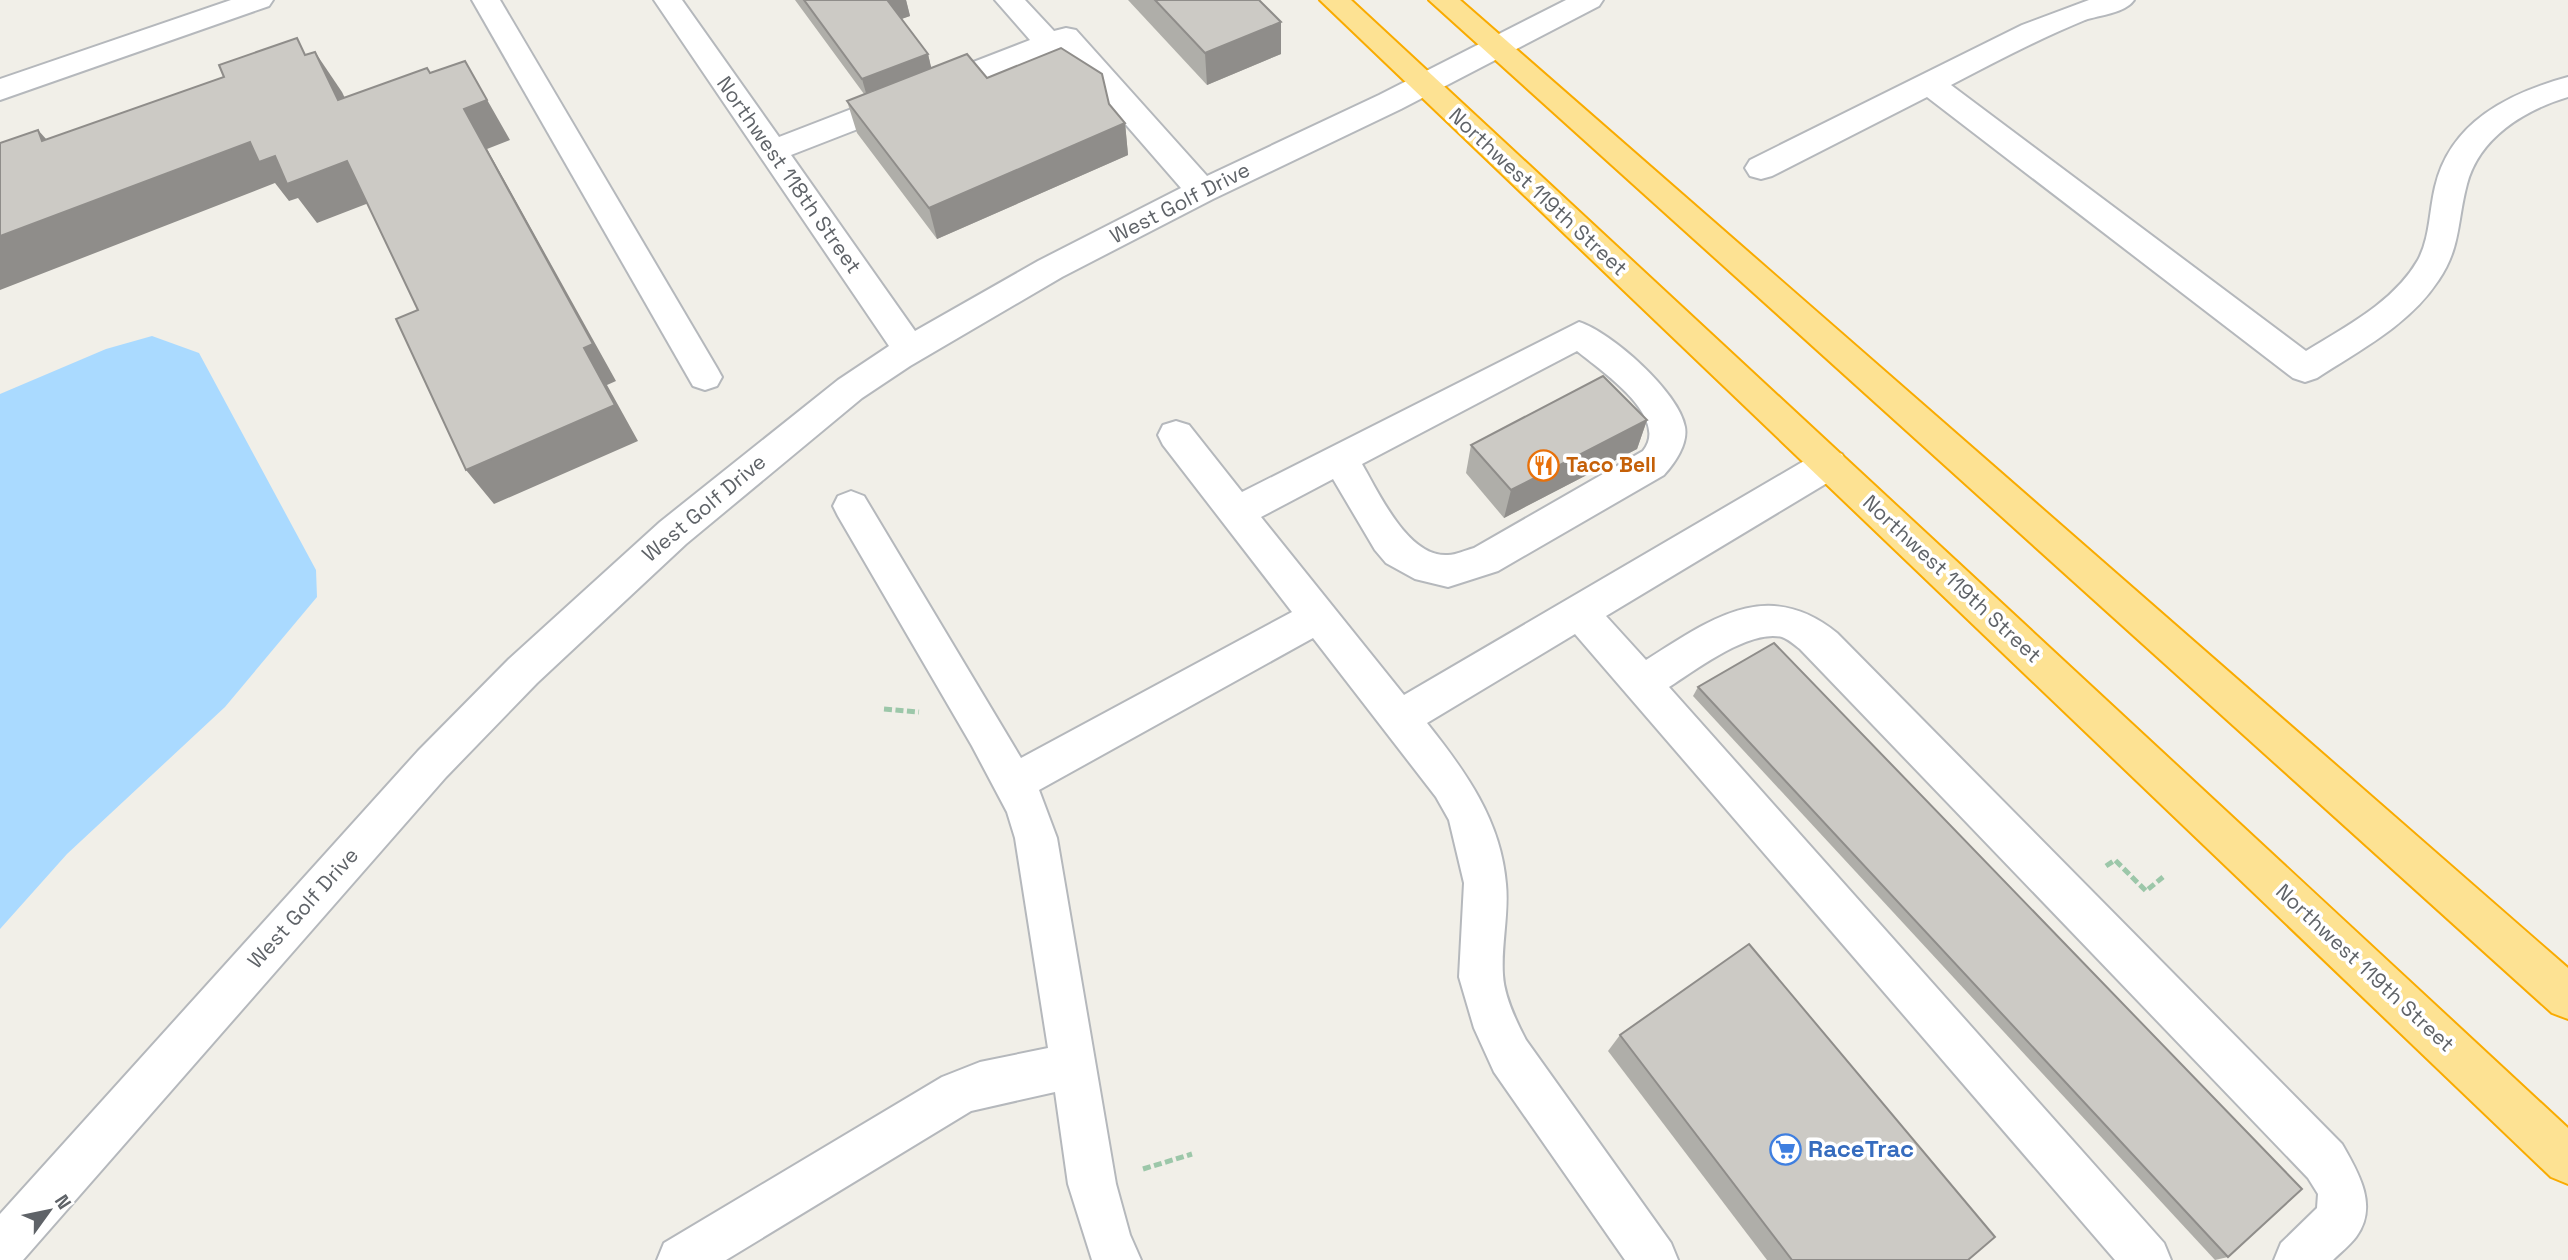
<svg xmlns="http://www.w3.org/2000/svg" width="2568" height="1260" viewBox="0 0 2568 1260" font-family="'Space Grotesk',sans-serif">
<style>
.water{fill:#aadaff}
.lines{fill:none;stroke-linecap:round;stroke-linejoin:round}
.minor-casing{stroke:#b5b8bc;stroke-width:4}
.highway-casing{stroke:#f9ab00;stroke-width:4}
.path{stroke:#9cc7a9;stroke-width:5;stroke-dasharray:8 3.5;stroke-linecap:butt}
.minor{fill:#fff;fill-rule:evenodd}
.highway{fill:#fde293;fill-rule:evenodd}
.wall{fill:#afaea9}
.shaded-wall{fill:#8f8d8a}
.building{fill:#cccac5;stroke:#8f8d8a;stroke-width:2}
.labels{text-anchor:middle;stroke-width:7;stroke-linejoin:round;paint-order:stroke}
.street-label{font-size:21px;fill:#5f6368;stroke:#fff}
.food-label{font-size:21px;font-weight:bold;fill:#c56008;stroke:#fff;text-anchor:start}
.near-shop-label{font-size:24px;font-weight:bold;fill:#366cbe;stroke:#fff;text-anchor:start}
</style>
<rect width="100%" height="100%" fill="#f1efe8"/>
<polygon class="water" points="152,336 199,353 316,570 317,597 225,707 67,854 0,929 0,394 106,349"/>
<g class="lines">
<defs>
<g id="minor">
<polygon points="231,0 273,0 269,6 0,100 0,79"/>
<polygon points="472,0 500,0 717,368 722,377 717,386 705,390 693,386"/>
<path d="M654,0H682L779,137L1030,40L995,0H1025L1054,31L1066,28L1076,30L1207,176L1379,95L1566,0H1603L1599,6L1401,109L1213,199L1062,277L910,366L862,398L686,544L537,683L446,777L23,1260H0V1214L418,751L509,659L660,522L838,380L889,346ZM1061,50L1181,188L1038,261L915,331L791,155Z"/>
<path d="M2089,0H2134C2125,13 2100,15 2085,20C2039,39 1995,62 1951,85L2306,351C2345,327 2394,302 2418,260C2430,238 2429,212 2435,187C2450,122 2509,93 2568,77V97C2524,110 2479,138 2467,184C2457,221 2461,248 2438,281C2409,325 2360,350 2317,378L2305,382L2293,378L1927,97L1772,176L1761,179L1750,176L1745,168L1750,160L2022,25Z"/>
<path d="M1579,322C1611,332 1679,392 1685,427C1688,444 1675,463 1664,475L1498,571L1448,587L1415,579L1386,563L1375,550L1333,479L1261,517L1404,695L1816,454L1829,450L1842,454L1847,464L1842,474L1606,616L1646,660C1710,620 1767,576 1837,633L2342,1144C2358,1172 2379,1206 2356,1237C2350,1245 2340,1253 2333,1260H2274L2281,1243L2317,1208L2318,1194L2308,1178L1800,649C1795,645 1788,639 1782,637C1749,629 1696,670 1669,687L2164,1243L2171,1260H2115L1575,634L1427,723C1465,771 1501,820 1506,884C1509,914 1501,945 1503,975C1504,996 1516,1021 1526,1040L1671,1243L1678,1260H1625L1494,1072L1474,1028L1459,977L1464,883L1449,820L1436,797L1313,638L1039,790L1057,838L1116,1184L1130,1235L1141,1260H1092L1068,1184L1055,1092L971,1111L726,1260H657L664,1243L942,1077L980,1062L1048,1048L1015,838L1007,812L972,746L838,516L833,506L838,496L851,491L864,496L1021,758L1292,612L1163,445L1158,435L1163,425L1176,421L1189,425L1242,492ZM1577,351C1600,370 1671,417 1643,451L1474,548C1466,550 1456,555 1448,555C1408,558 1379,493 1362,464Z"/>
</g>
<g id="highway">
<polygon points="1320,0 1351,0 2568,1128 2568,1184 2551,1177"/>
<polygon points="1429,0 1460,0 2568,968 2568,1019 2552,1013"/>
</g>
</defs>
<use href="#minor" class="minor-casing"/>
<use href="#highway" class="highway-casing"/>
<g class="path">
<polyline points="884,709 919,712"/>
<polyline points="2106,866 2115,860 2146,891 2163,877"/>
<polyline points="1143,1169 1192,1154"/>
</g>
<use href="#minor" class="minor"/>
<use href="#highway" class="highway"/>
</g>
<g class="wall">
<polygon points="795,0 906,0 910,16 901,19 928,54 931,68 987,78 1109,104 1125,123 1128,155 937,239 857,133 847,101 864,94"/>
<polygon points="1128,0 1259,0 1281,54 1207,85"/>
<polygon points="1647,420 1637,449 1504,518 1466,473 1471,445"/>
<polygon points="1698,687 2228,1257 2215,1260 1693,696"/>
<polygon points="1620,1035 1968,1260 1767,1260 1608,1051"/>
</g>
<g class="shaded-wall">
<polygon points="891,0 906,0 910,16 893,22 888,1"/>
<polygon points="1281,22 1281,54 1207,85 1205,53"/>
<polygon points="315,52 342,92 365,139 338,100"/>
<polygon points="928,54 933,75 868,100 862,79"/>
<polygon points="465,61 510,140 487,149 616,381 607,385 638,441 494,504 466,470 584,348 464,109"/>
<polygon points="1125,123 1128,155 937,239 929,208"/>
<polygon points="38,130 74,170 42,141"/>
<polygon points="250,142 275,156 347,161 374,201 317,223 298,198 289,201 275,183 0,290 0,236"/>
<polygon points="1647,420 1637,449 1504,518 1511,490"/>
</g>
<g class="building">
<polygon points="804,0 891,0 888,1 928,54 862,79"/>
<polygon points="1155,0 1259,0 1281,22 1205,53"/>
<polygon points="297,38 305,55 315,52 338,100 427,68 430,73 465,61 487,100 464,109 593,344 584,348 615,405 466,470 396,319 418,310 347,161 287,184 275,156 259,162 250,142 0,236 0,143 38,130 42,141 224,77 219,65"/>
<polygon points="1061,48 1102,74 1109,104 1125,123 929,208 847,101 967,54 987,78"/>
<polygon points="1603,376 1647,420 1511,490 1471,445"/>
<polygon points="1774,643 2302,1189 2228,1257 1698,687"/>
<polygon points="1749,944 1995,1237 1968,1260 1792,1260 1620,1035"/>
</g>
<defs>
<symbol id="restaurant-ring" viewBox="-11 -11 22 22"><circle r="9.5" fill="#fff" stroke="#e8710a" stroke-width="1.5"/><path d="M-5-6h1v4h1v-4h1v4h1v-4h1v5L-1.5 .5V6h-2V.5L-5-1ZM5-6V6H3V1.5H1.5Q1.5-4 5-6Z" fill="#e8710a"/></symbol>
<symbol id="supermarket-ring" viewBox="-11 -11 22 22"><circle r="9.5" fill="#fff" stroke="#3f7fe0" stroke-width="1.5"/><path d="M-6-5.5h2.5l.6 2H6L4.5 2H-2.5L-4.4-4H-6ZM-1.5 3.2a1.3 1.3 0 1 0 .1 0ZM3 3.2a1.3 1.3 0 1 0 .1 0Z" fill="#3f7fe0"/></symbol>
</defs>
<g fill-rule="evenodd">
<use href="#restaurant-ring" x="1526" y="448" width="35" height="35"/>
<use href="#supermarket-ring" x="1768" y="1132" width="35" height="35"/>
</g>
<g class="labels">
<g class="street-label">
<text transform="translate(789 175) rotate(55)" y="7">Northwest 118th Street</text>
<text transform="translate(1538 192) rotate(43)" y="7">Northwest 119th Street</text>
<text transform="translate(1180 203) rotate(-27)" y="7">West Golf Drive</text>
<text transform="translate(704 508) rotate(-40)" y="7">West Golf Drive</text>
<text transform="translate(1952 579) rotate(43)" y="7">Northwest 119th Street</text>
<text transform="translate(303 908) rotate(-48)" y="7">West Golf Drive</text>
<text transform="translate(2365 968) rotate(43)" y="7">Northwest 119th Street</text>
</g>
<g class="food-label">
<text x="1566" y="472">Taco Bell</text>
</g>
<g class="near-shop-label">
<text x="1808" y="1157">RaceTrac</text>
</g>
</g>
<g transform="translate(49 1211) rotate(57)" stroke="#ffffff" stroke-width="5" paint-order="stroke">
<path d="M0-5L12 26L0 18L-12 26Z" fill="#5f6368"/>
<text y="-10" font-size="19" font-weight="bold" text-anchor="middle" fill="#5f6368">N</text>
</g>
</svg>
